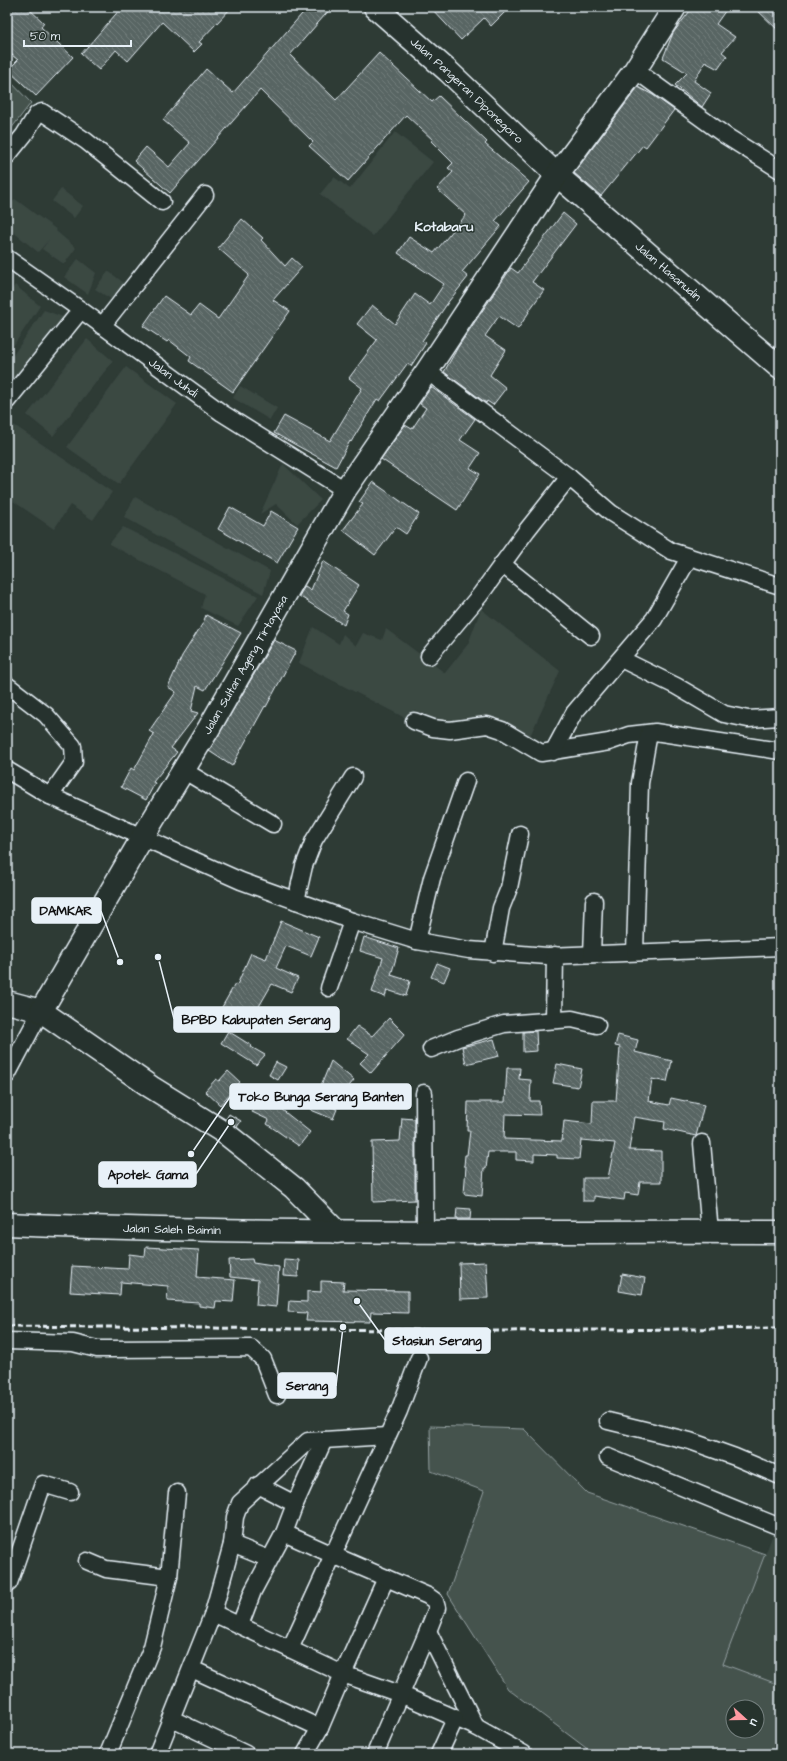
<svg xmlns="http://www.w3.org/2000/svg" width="787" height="1761" viewBox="0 0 787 1761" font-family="'Architects Daughter',sans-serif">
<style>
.built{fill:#3b4843}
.green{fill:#45524e;stroke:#96a2a3;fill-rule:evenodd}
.building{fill:url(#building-back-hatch);stroke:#e8f1f8}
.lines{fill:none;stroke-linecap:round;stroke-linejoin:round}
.street-casing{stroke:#e8f1f8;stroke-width:19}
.secondary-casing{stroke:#e8f1f8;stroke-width:25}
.street{stroke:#26332d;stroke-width:16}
.secondary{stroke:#26332d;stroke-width:22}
.rail{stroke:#e8f1f8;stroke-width:3;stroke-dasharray:6 3;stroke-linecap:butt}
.labels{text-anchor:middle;stroke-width:3;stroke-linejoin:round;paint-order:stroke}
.street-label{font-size:12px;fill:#e8f1f8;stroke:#26332d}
.quarter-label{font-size:14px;font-weight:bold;fill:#e8f1f8;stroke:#26332d}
.leader{fill:none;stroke:#e8f1f8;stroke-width:1.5}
.callout-dot{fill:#e8f1f8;stroke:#26332d;stroke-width:1.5}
.callout{fill:#e8f1f8;stroke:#e8f1f8;stroke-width:1.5}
.callout-label{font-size:13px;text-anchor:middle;font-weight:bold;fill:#111}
</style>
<defs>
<pattern id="building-back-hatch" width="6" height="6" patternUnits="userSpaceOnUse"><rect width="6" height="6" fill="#596563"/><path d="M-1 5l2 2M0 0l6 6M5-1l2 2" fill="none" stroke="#717c7a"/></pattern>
</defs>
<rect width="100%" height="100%" fill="#2e3b35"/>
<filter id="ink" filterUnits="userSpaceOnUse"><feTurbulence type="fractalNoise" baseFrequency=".025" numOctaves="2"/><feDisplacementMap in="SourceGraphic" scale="8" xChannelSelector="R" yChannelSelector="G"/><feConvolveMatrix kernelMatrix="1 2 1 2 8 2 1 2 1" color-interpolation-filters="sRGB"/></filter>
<g filter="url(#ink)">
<g class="built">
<polygon points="395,132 433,162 373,236 320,194 334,177 350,189"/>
<polygon points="61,189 83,206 74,218 52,201"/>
<polygon points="15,199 57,230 56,231 76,248 64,264 42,249 49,240 38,252 7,227 7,208"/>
<polygon points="78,259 96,273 88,294 64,277"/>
<polygon points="108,271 128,286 114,301 95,289"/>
<polygon points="15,285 40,306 7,355 7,296"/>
<polygon points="44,310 63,317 7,386 7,364"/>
<polygon points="87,339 113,361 53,436 27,415"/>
<polygon points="126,367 177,404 119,484 67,447"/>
<polygon points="240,386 277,408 270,420 233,398"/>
<polygon points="14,425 112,492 93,520 70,505 54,529 7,497 7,435"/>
<polygon points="283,464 321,500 297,524 276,504 260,514"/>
<polygon points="135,497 270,571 263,594 124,517"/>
<polygon points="123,527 258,596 238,626 201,608 205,594 109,544"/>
<polygon points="481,609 560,671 529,738 445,723 414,710 411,721 299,663 313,627 339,644 343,634 356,646 363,633 382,640 386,629 445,673 468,644"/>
<polygon points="780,1516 780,1685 723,1664"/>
</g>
<g class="green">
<polygon points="7,78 31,103 7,134"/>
<path d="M430,1426L524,1429L587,1493L765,1554L723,1664L780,1685V1754H594L508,1689L448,1594L484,1491L431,1471ZM733,1707H757V1731H733Z"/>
</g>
<g class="building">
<polygon points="7,7 27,7 44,23 41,27 73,57 36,96 8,70 18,60 7,51"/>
<polygon points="122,7 232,7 199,42 202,44 194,52 162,22 128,61 116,50 99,70 81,54"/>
<polygon points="308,7 332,7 290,55 336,100 379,53 432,102 439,96 487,142 485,144 529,182 495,221 501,226 462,272 468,277 449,301 422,341 426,343 411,366 407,364 380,401 377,399 351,442 350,441 336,467 274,433 284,416 330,441 362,388 349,378 377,340 357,324 372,305 395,324 415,294 430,305 444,284 398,253 409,237 434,253 466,215 437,189 453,172 448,168 453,163 431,141 433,140 406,115 348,181 309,146 313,142 260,90 170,193 134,161 146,147 169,167 190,143 163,120 206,69 233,93"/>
<polygon points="430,7 510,7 491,26 484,18 461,40"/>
<polygon points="693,7 728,7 716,24 735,37 722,52 727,56 718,69 705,62 694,81 711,93 702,107 675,85 687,73 663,58 673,33"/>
<polygon points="754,7 780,7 780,32"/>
<polygon points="638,87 653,95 674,110 646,147 643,145 601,196 574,173"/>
<polygon points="563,213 576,224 532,282 544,290 528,312 529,312 518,329 499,316 485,336 506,350 490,375 506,388 493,405 487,401 486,403 444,372 458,347 511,268 518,273"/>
<polygon points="242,219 263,238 261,240 285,266 292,258 302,267 273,300 290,311 233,392 189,361 191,357 169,340 167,342 143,326 164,296 191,315 199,305 218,319 249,275 218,248"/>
<polygon points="431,387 475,419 460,440 480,453 470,468 480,474 457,510 381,459 405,425 412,429 426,408 420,404"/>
<polygon points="373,482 419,514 406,534 396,527 375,555 343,530 363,504 359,502"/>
<polygon points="230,507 263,526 271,511 298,527 277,563 218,529"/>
<polygon points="323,561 359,585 343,611 348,614 344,625 299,596 305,586 311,590"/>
<polygon points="206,615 241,633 205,690 197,686 191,711 198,713 171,748 177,752 153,782 155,783 146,800 121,787 131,768 134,770 154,734 149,731 176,692 168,687 182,656 203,623"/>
<polygon points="274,640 296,651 266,707 265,706 232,766 209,751"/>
<polygon points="281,921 319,937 311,956 286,946 276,968 298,978 291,992 272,984 254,1015 243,1008 241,1011 238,1009 227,1030 213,1023 235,984 237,985 251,953 266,959"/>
<polygon points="364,937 399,948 391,975 410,981 406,996 387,990 385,997 372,992 383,958 360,951"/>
<polygon points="437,963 450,968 444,982 431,977"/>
<polygon points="389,1018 405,1034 371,1073 360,1063 369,1054 347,1039 357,1026 372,1036"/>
<polygon points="228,1031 252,1046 251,1047 265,1055 256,1065 221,1043"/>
<polygon points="536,1031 537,1051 523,1052 523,1032"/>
<polygon points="618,1035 638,1040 635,1052 672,1061 667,1082 652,1079 649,1101 669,1105 671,1098 704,1105 696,1136 664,1129 665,1122 634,1117 629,1150 661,1151 661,1182 640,1182 638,1195 625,1193 624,1200 594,1196 594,1201 583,1201 583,1178 608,1178 615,1143 581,1140 579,1159 557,1158 557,1155 534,1154 534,1161 516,1160 516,1152 488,1152 486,1169 484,1168 482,1196 464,1194 466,1166 464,1166 465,1155 467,1155 470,1131 467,1131 468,1102 505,1102 507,1068 520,1068 519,1079 531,1080 530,1101 539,1101 540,1115 505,1114 504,1139 562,1141 564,1121 592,1124 593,1101 616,1101 620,1047 615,1046"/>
<polygon points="494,1039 499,1056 466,1064 462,1047"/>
<polygon points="331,1061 354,1080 332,1107 337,1109 333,1119 311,1110"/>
<polygon points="276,1062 286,1067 278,1080 269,1075"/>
<polygon points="557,1064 582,1069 578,1087 553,1083"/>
<polygon points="228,1071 240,1082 220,1105 205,1091 216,1079 219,1081"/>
<polygon points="260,1096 271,1101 310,1132 299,1146 267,1124 269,1120 252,1112"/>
<polygon points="229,1114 241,1121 237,1127 226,1119"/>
<polygon points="402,1118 415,1119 415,1200 373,1202 372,1142 400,1141"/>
<polygon points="457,1208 471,1209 470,1219 456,1219"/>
<polygon points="146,1247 199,1250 197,1277 235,1280 233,1302 216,1301 215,1308 199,1306 199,1303 167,1301 168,1286 121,1282 120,1295 70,1292 72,1266 128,1269 129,1254 145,1256"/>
<polygon points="252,1259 253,1263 279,1267 276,1307 256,1305 258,1280 230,1277 229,1260"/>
<polygon points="284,1259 299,1260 298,1277 283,1276"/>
<polygon points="486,1262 488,1298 460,1299 459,1263"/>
<polygon points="622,1274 645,1278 642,1295 619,1291"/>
<polygon points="321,1281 344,1282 343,1290 408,1291 408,1313 371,1312 370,1322 306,1321 307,1313 288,1312 289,1301 307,1302 307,1291 321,1292"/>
</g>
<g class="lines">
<defs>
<g id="street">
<polyline points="635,70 726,136 780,170"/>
<polyline points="7,156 24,135 37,114 42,112 86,141 162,202"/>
<path id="s1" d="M7,258L81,310L222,413L345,490"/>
<polyline points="102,326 205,195"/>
<polyline points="427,371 569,477 611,513 671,551 780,586"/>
<polyline points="7,401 81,310"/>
<polyline points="502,564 591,636"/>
<polyline points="429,656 480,595 527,530 569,477"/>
<polyline points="621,659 676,686 724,714 748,719 780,717"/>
<polyline points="7,685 46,715 73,746 74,762 50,796"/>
<polyline points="414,721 433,728 450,730 487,725 502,730 541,753 609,742 629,735 655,732 780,751"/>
<polyline points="553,752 574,713 654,619 689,558"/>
<polyline points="7,770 50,796 241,881 352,921 417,941 469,950 547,956 780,947"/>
<polyline points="183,770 273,824"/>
<polyline points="296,901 304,866 314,840 353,777"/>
<polyline points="417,941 432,878 466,781"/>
<polyline points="635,952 640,783 649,733"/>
<polyline points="493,953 501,908 509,888 520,834"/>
<polyline points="592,954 594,901"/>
<polyline points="329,988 352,921"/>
<polyline points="554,1019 555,955"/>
<polyline points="431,1049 458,1038 504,1024 572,1019 597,1025"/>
<polyline points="7,1075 41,1011"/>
<polyline points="424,1093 425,1232"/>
<polyline points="702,1143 710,1232"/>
<polyline points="7,1341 73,1343 97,1349 109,1349 251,1348 263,1359 277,1395"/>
<polyline points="608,1421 690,1441 735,1457 780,1476"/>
<polyline points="608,1457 780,1527"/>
<polyline points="258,1485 295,1504"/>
<polyline points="284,1533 333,1555 290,1649"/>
<polyline points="232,1544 269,1559"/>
<polyline points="87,1561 106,1569 169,1577"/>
<polyline points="386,1578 343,1674 400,1694 476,1727 524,1754"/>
<polyline points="9,1583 43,1484 70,1492"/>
<polyline points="213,1613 343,1674 320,1728 305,1754"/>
<polyline points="240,1625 253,1591 284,1533 295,1504 324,1440"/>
<polyline points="428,1631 476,1727"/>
<polyline points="192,1669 320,1728"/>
<polyline points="172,1719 246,1754"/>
<polyline points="108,1754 152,1647 169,1577 177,1493"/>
<polyline points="157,1754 213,1613 232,1544 235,1517 240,1503 308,1441 387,1436"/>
<polyline points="375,1754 428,1631 437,1608 435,1601 428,1596 333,1555 399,1411 419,1358"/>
<polyline points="439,1754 455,1719"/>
</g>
<g id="secondary">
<path id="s2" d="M375,7L448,71L557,175L780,368"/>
<polyline points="7,1002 41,1011 151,1087 225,1133 294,1188 337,1232"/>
<path id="s3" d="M41,1011L142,838L209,728L345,490L427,371L557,175L635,70L675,7"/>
<path id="s4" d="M7,1224C265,1235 522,1231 780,1232"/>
</g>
</defs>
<use href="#street" class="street-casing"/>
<use href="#secondary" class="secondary-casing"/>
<use href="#street" class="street"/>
<use href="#secondary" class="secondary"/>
<polyline class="rail" points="7,1326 501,1331 780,1328"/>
</g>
</g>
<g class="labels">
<g class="street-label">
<text dy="4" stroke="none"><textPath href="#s2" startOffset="124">Jalan Pangeran Diponegoro</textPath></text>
<text dy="4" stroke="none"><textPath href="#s2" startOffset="395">Jalan Hasanudin</textPath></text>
<text dy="4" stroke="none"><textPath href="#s1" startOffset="205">Jalan Juhdi</textPath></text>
<text dy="4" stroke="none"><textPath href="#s3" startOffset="402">Jalan Sultan Ageng Tirtayasa</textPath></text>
<text dy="4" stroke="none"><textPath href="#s4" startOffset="165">Jalan Saleh Baimin</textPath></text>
</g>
<g class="quarter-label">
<text x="444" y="231">Kotabaru</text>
</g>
</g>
<path class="leader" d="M120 962L101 911M158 957L174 1019M191 1154L230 1097M231 1122L196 1174M357 1301L385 1340M343 1327L336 1386"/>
<g class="callout-dot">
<circle cx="120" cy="962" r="4"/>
<circle cx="158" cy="957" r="4"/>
<circle cx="191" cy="1154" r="4"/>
<circle cx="231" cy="1122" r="4"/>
<circle cx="357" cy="1301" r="4"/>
<circle cx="343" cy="1327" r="4"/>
</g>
<g class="callout">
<rect x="32" y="898" width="69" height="25" rx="4"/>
<rect x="174" y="1007" width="165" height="25" rx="4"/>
<rect x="230" y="1084" width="181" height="25" rx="4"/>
<rect x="99" y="1162" width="97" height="25" rx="4"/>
<rect x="385" y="1328" width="105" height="25" rx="4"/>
<rect x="278" y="1373" width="58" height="25" rx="4"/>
</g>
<g class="callout-label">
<text x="66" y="915">DAMKAR</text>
<text x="256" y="1024">BPBD Kabupaten Serang</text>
<text x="321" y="1101">Toko Bunga Serang Banten</text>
<text x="148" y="1179">Apotek Gama</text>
<text x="437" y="1345">Stasiun Serang</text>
<text x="307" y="1390">Serang</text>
</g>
<rect width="787" height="1761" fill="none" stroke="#26332d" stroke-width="24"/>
<rect x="12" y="12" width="763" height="1737" fill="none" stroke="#e8f1f8" stroke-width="1.5" filter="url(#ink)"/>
<g transform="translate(745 1719) rotate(111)"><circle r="19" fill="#26332d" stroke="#747f7e"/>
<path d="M0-3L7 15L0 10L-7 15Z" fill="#ff9aa2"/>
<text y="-6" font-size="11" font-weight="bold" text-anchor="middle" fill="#e8f1f8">U</text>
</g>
<path d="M24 40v6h107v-6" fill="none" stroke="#e8f1f8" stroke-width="2"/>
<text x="30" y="40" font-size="12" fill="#e8f1f8" stroke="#26332d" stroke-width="3" paint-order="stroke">50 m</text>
</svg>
